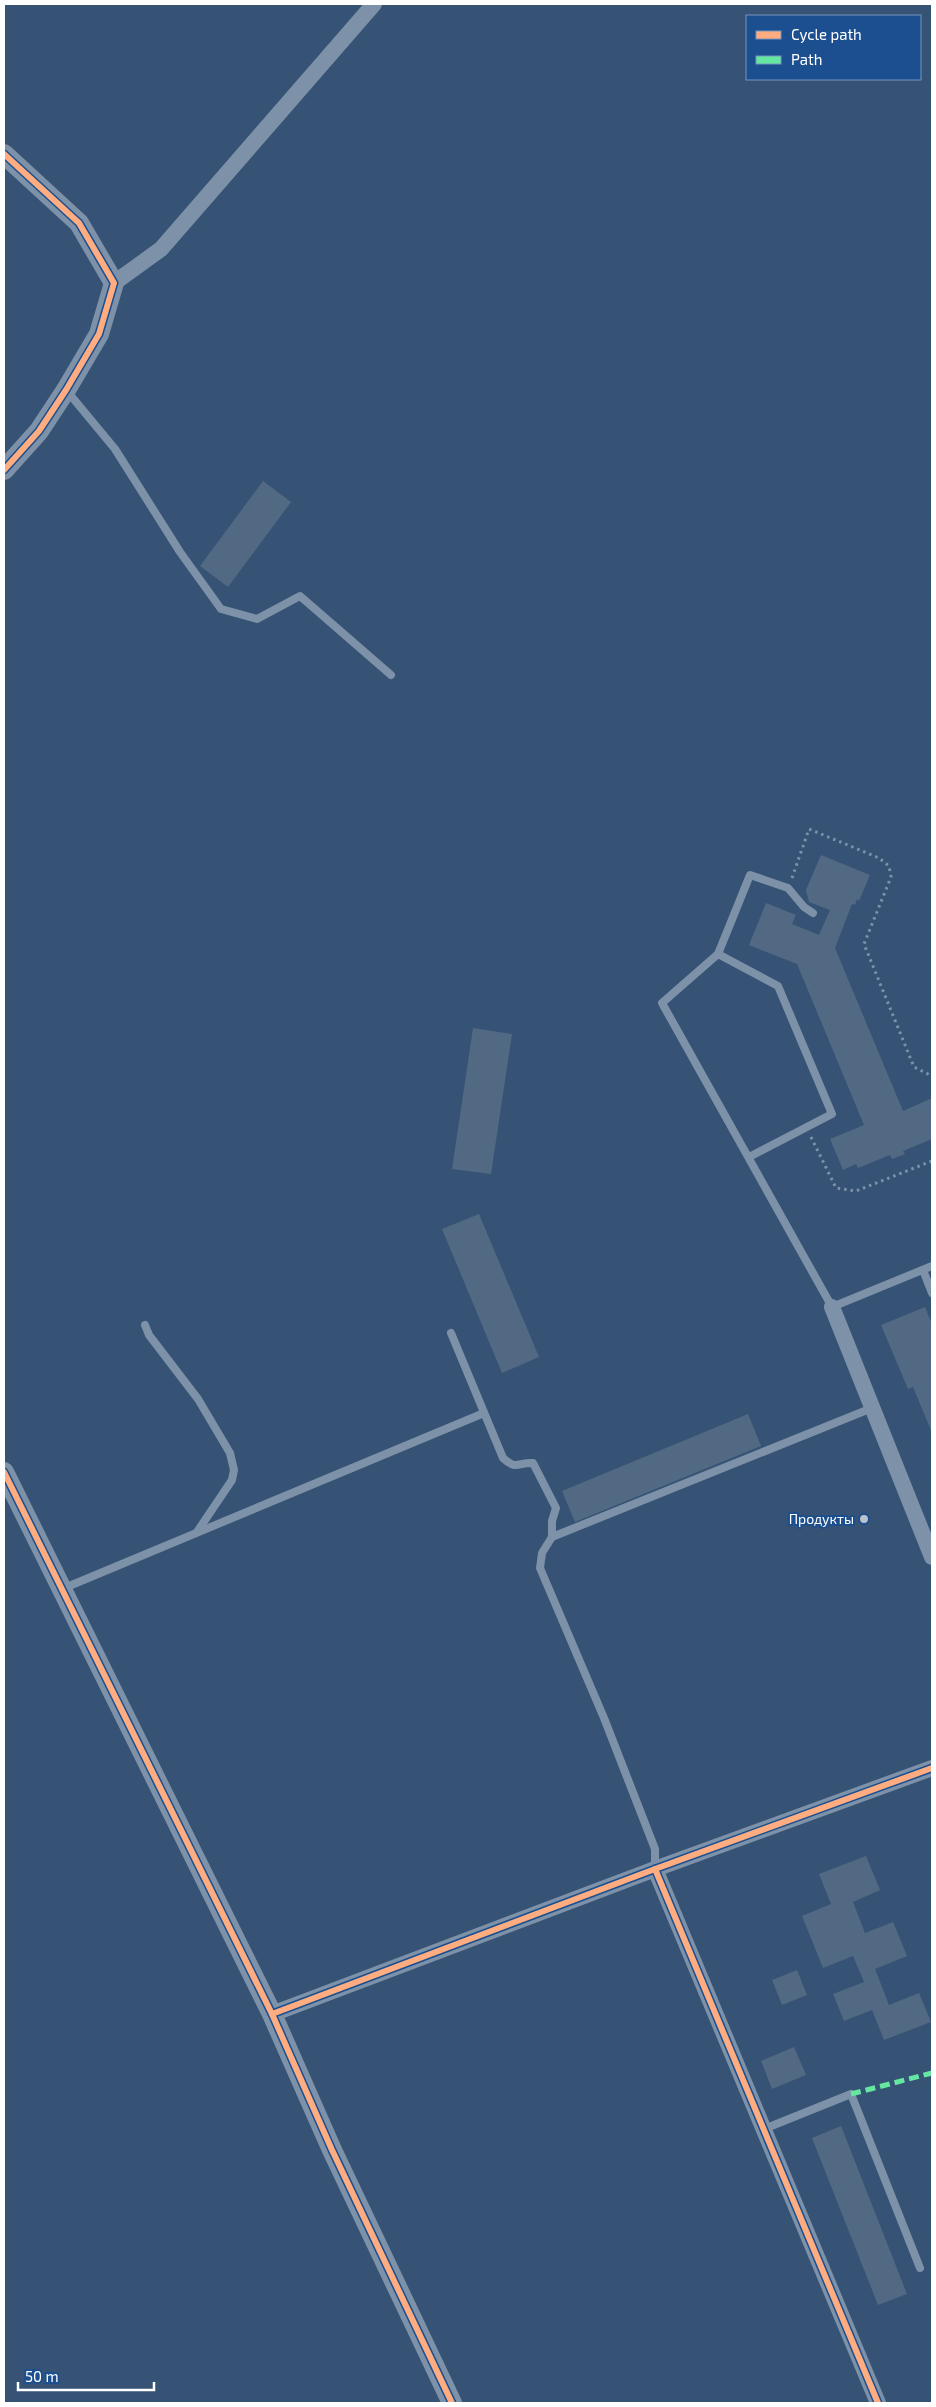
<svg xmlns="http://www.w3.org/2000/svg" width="936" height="2407" viewBox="0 0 936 2407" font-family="'Exo 2',sans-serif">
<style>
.building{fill:#526984}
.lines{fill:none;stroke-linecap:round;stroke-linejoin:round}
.path{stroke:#7d92a8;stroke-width:3;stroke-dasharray:2.5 4;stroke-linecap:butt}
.service{stroke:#7d92a8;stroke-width:8}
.minor{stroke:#7d92a8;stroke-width:16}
.tertiary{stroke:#7d92a8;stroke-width:20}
.quiet{stroke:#66e7a1;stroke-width:5;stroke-dasharray:10 5;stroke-linecap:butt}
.cycleway-casing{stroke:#1b4f8f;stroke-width:9}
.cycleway{stroke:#ffac80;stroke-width:6}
.poi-dot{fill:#b9c2ce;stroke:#1b4f8f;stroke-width:2}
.labels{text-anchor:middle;stroke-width:4;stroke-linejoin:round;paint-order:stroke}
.poi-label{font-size:14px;fill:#fff;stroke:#1b4f8f;text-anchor:end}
</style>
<rect width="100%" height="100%" fill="#365274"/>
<g class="building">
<polygon points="263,481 291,502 228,587 200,566"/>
<polygon points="821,855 870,875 859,901 857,899 855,905 852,904 835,948 903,1111 932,1098 932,1139 903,1151 905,1154 892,1159 890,1155 858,1168 856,1164 843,1170 830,1139 864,1125 797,964 749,945 766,903 796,915 792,924 819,935 830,910 809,902 806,890"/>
<polygon points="473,1028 512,1034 491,1174 452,1169"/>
<polygon points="479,1214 539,1357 502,1373 442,1229"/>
<polygon points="925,1307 932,1324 932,1433 913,1387 908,1389 881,1325"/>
<polygon points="748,1414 761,1446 575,1522 562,1491"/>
<polygon points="866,1856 880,1890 853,1902 865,1933 893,1922 907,1956 875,1969 889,2005 919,1993 931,2022 884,2040 872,2010 844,2021 833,1994 864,1982 853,1956 823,1968 802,1916 831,1904 819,1874"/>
<polygon points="797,1970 807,1995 782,2005 772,1980"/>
<polygon points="794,2047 806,2075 772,2089 761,2061"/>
<polygon points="841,2126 907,2294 878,2305 812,2138"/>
</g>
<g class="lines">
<g class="path">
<polyline points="792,878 809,829 879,858 889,866 891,877 864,944 914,1067 932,1076"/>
<polyline points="811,1137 836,1188 856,1191 932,1161"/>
</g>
<g class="service">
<polyline points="67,391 115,449 180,552 221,609 257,619 300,596 391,675"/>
<polyline points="813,913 804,907 788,888 750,875 718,954 662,1003 832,1307 932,1266"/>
<polyline points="718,954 778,986 832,1114 749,1157"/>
<polyline points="923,1270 932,1293"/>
<polyline points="145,1325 149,1335 198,1399 230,1453 234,1470 232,1480 197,1532"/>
<path d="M451,1333L503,1458C517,1471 518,1462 533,1463L556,1508L552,1521V1537L542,1553L540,1568L604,1718L655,1849V1869"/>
<polyline points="552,1537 872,1408"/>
<polyline points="62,1589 484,1413"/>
<polyline points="764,2129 851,2094 920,2268"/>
</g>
<g class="minor">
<polyline points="114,283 161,249 374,4"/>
<polyline points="832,1307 932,1557"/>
<polyline points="655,1869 878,2403"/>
<polyline points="272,2014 655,1869 932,1768"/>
</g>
<g class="tertiary">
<polyline points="4,154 79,223 114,283 99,334 66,390 39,431 4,470"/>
<polyline points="4,1472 272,2014 332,2150 452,2403"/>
</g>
<polyline class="quiet" points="851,2094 932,2073"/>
<defs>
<g id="cycleway">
<polyline points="4,154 79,223 114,283 99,334 66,390 39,431 4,470"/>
<polyline points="4,1472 272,2014 332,2150 452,2403"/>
<polyline points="655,1869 878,2403"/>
<polyline points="272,2014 655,1869 932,1768"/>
</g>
</defs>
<use href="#cycleway" class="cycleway-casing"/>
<use href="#cycleway" class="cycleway"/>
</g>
<circle class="poi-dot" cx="864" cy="1519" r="5"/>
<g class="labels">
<g class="poi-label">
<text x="854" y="1524">Продукты</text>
</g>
</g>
<rect width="936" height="2407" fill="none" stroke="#ffffff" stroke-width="10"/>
<rect x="746" y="15" width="175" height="65" fill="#1b4f8f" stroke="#7695bc"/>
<rect x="756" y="31" width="25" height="8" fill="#ffac80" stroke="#7695bc"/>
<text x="791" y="40" font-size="15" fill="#ffffff">Cycle path</text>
<rect x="756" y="56" width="25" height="8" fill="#66e7a1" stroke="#7695bc"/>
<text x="791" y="65" font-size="15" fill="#ffffff">Path</text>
<path d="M18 2382v8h136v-8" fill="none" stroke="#ffffff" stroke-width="2.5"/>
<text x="25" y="2382" font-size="15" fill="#ffffff" stroke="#1b4f8f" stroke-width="4" paint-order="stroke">50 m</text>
</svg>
